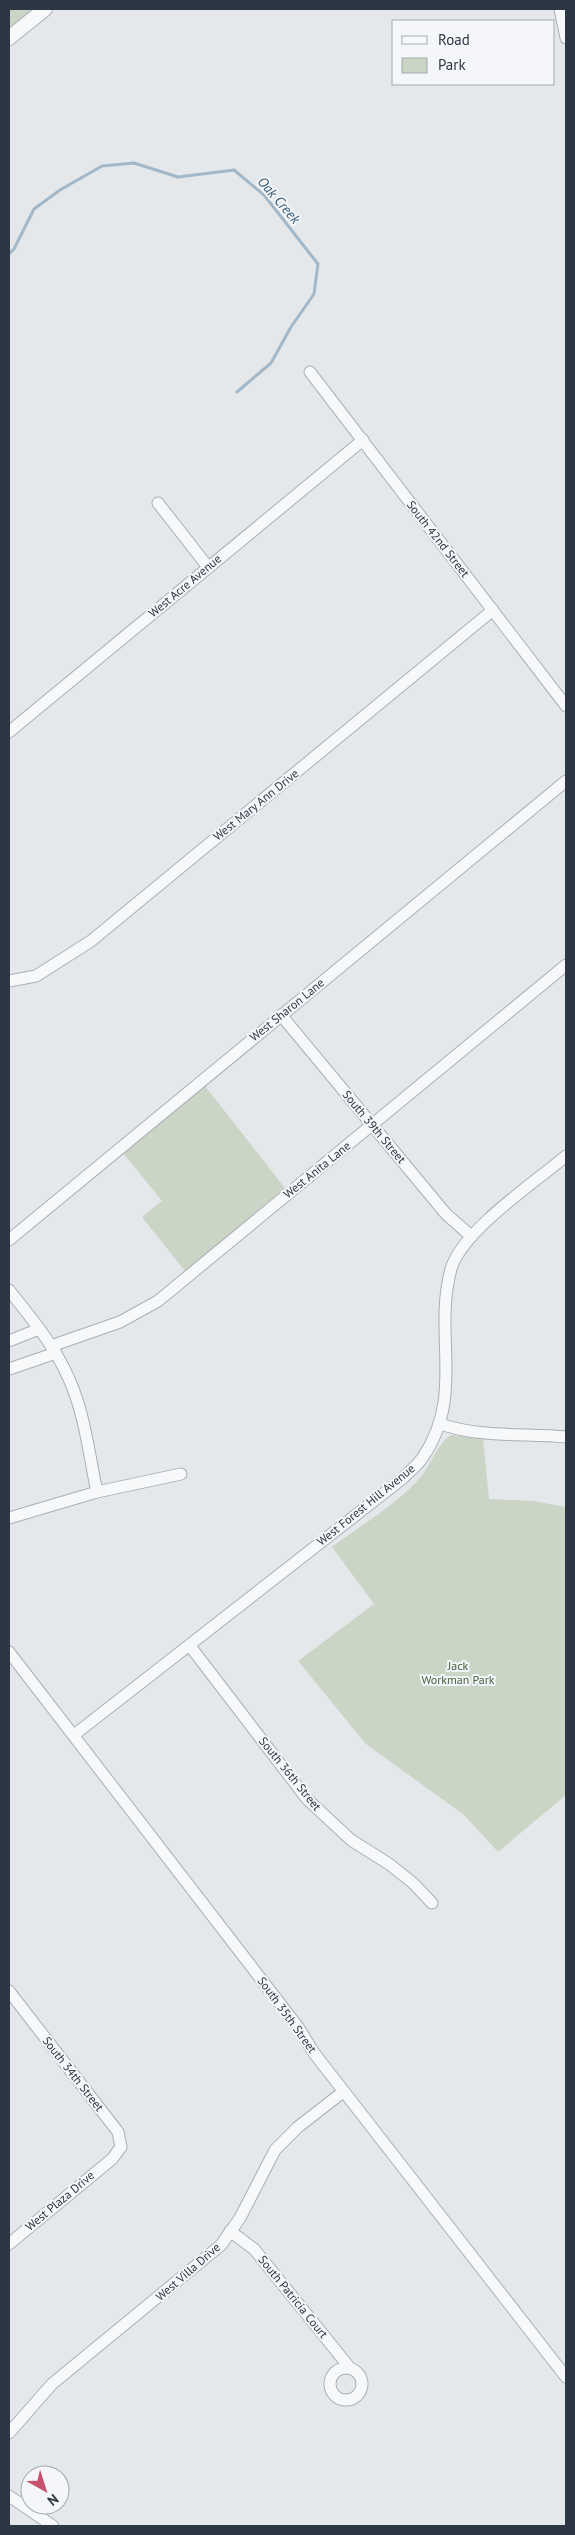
<svg xmlns="http://www.w3.org/2000/svg" width="575" height="2535" viewBox="0 0 575 2535" font-family="'PT Sans',sans-serif">
<style>
.green{fill:#cbd5c6}
.lines{fill:none;stroke-linecap:round;stroke-linejoin:round}
.stream{stroke:#a2b8c9;stroke-width:3}
.minor-casing{stroke:#a9afb5;stroke-width:13}
.tertiary-casing{stroke:#a9afb5;stroke-width:16}
.minor{stroke:#f7f8fa;stroke-width:11}
.tertiary{stroke:#f7f8fa;stroke-width:14}
.labels{text-anchor:middle;stroke-width:4;stroke-linejoin:round;paint-order:stroke}
.street-label{font-size:12px;fill:#2d3743;stroke:#f4f6f9}
.park-label{font-size:12px;fill:#445e3b;stroke:#f4f6f9}
.water-label{font-size:14px;font-style:italic;fill:#385975;stroke:#f4f6f9}
</style>
<rect width="100%" height="100%" fill="#e4e8eb"/>
<g class="green">
<polygon points="9,9 34,9 9,30"/>
<polygon points="205,1086 285,1188 185,1271 142,1217 162,1201 123,1153"/>
<path d="M452,1435L483,1439L489,1499L533,1501L566,1507V1795L498,1852L464,1815L366,1744L298,1661L374,1604L332,1547C361,1525 401,1502 423,1474C430,1465 442,1437 452,1435Z"/>
</g>
<g class="lines">
<polyline class="stream" points="9,254 14,249 34,209 60,190 102,166 134,163 178,177 234,170 264,195 318,264 314,294 291,327 271,363 237,392"/>
<defs>
<g id="minor">
<polyline points="560,9 566,38"/>
<polyline points="310,372 566,706"/>
<polyline points="158,503 208,567"/>
<polyline points="9,732 363,440"/>
<polyline points="9,981 36,976 91,941 493,610"/>
<polyline points="281,1015 446,1214 471,1236"/>
<polyline points="9,1240 566,781"/>
<path d="M9,1290C31,1318 55,1346 69,1379C85,1414 89,1455 97,1492"/>
<polyline points="9,1341 39,1329"/>
<polyline points="51,1346 120,1322 158,1301 566,965"/>
<polyline points="9,1369 56,1353"/>
<path d="M441,1424C480,1438 525,1433 566,1437"/>
<polyline points="9,1518 97,1492 181,1474"/>
<polyline points="190,1646 307,1799 351,1840 389,1864 413,1883 432,1903"/>
<polyline points="9,1652 298,2027 314,2053 566,2377"/>
<path d="M74,1735L402,1479C409,1472 418,1465 423,1457C465,1395 433,1335 451,1269C462,1231 535,1182 566,1156"/>
<polyline points="9,1991 118,2132 121,2147 112,2159 9,2244"/>
<polyline points="230,2231 254,2249 350,2368"/>
<circle cx="346" cy="2384" r="16"/>
<polyline points="9,2433 52,2384 221,2245 240,2218 275,2150 298,2127 343,2092"/>
<polyline points="9,2496 53,2526"/>
</g>
<polyline id="tertiary" points="9,38 45,9"/>
</defs>
<use href="#minor" class="minor-casing"/>
<use href="#tertiary" class="tertiary-casing"/>
<use href="#minor" class="minor"/>
<use href="#tertiary" class="tertiary"/>
</g>
<g class="labels">
<g class="street-label">
<text transform="translate(438 539) rotate(52)" y="4">South 42nd Street</text>
<text transform="translate(185 586) rotate(-40)" y="4">West Acre Avenue</text>
<text transform="translate(256 805) rotate(-39)" y="4">West Mary Ann Drive</text>
<text transform="translate(287 1010) rotate(-39)" y="4">West Sharon Lane</text>
<text transform="translate(374 1127) rotate(50)" y="4">South 39th Street</text>
<text transform="translate(317 1170) rotate(-39)" y="4">West Anita Lane</text>
<text transform="translate(366 1505) rotate(-39)" y="4">West Forest Hill Avenue</text>
<text transform="translate(290 1774) rotate(51)" y="4">South 36th Street</text>
<text transform="translate(287 2015) rotate(54)" y="4">South 35th Street</text>
<text transform="translate(73 2074) rotate(52)" y="4">South 34th Street</text>
<text transform="translate(60 2201) rotate(-40)" y="4">West Plaza Drive</text>
<text transform="translate(188 2272) rotate(-41)" y="4">West Villa Drive</text>
<text transform="translate(293 2297) rotate(51)" y="4">South Patricia Court</text>
</g>
<g class="park-label">
<text x="458" y="1670">Jack<tspan x="458" dy="14">Workman Park</tspan></text>
</g>
<g class="water-label">
<text transform="translate(279 200) rotate(49)" y="5">Oak Creek</text>
</g>
</g>
<rect width="575" height="2535" fill="none" stroke="#2d3743" stroke-width="20"/>
<rect x="392" y="20" width="162" height="65" fill="#f4f6f9" stroke="#a4aab0"/>
<rect x="402" y="36" width="25" height="8" fill="#f7f8fa" stroke="#a4aab0"/>
<text x="438" y="45" font-size="15" fill="#2d3743">Road</text>
<rect x="402" y="58" width="25" height="15" fill="#cbd5c6" stroke="#a4aab0"/>
<text x="438" y="70" font-size="15" fill="#2d3743">Park</text>
<g transform="translate(45 2490) rotate(141)"><circle r="24" fill="#f4f6f9" stroke="#a4aab0"/>
<path d="M0-4L9 19L0 12L-9 19Z" fill="#c8526d"/>
<text y="-8" font-size="14" font-weight="bold" text-anchor="middle" fill="#2d3743">N</text>
</g>
</svg>
